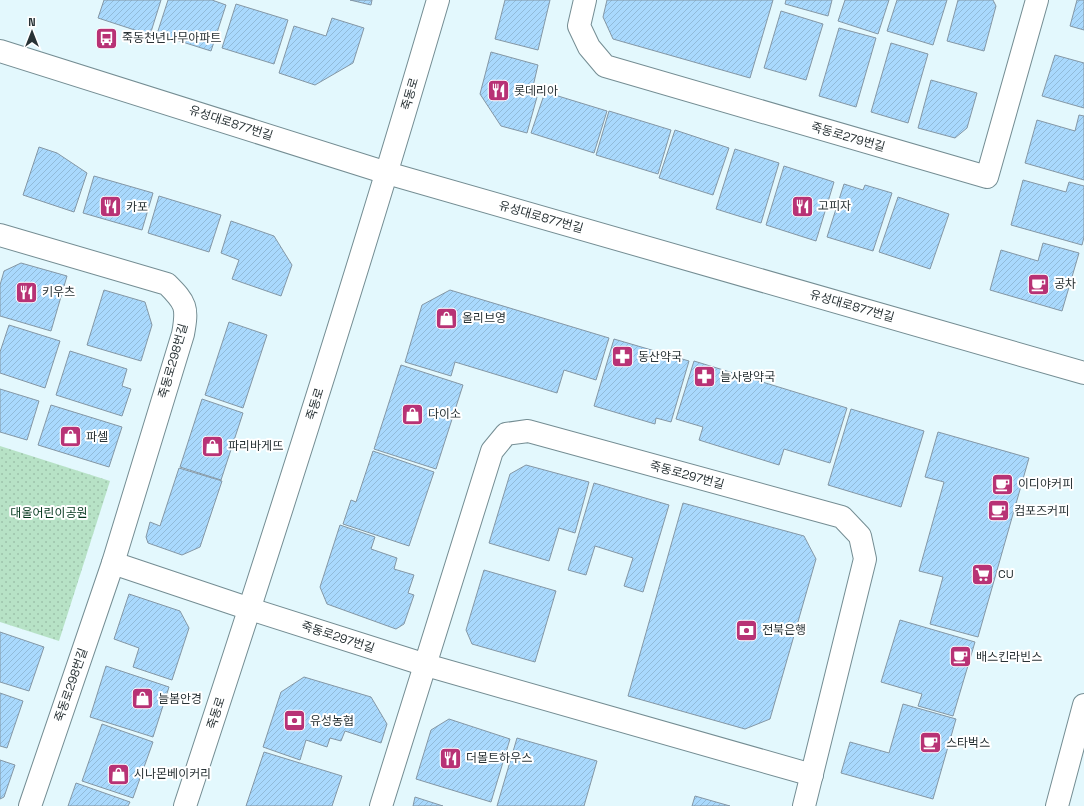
<svg xmlns="http://www.w3.org/2000/svg" width="1084" height="806" viewBox="0 0 1084 806" font-family="'Space Grotesk','Noto Sans KR',sans-serif">
<style>
.park{fill:url(#park-dots)}
.building{fill:url(#building-hatch);stroke:#8497a5}
.lines{fill:none;stroke-linecap:round;stroke-linejoin:round}
.minor-casing{stroke:#748d93;stroke-width:24}
.tertiary-casing{stroke:#748d93;stroke-width:24}
.secondary-casing{stroke:#748d93;stroke-width:24}
.minor{stroke:#fff;stroke-width:22}
.tertiary{stroke:#fff;stroke-width:22}
.secondary{stroke:#fff;stroke-width:22}
.labels{text-anchor:middle;stroke-width:4;stroke-linejoin:round;paint-order:stroke}
.poi-label{font-size:12px;fill:#283235;stroke:#fff;text-anchor:start}
.street-label{font-size:12px;fill:#283235;stroke:#fff}
.park-label{font-size:12px;fill:#00351b;stroke:#fff}
</style>
<defs>
<pattern id="park-dots" width="8" height="8" patternUnits="userSpaceOnUse"><rect width="8" height="8" fill="#b7e2c6"/><path d="M2 2h.1M6 6h.1" fill="none" stroke="#9dc2ab" stroke-width="1.8" stroke-linecap="round"/></pattern>
<pattern id="building-hatch" width="6" height="6" patternUnits="userSpaceOnUse"><rect width="6" height="6" fill="#a9d9fd"/><path d="M-1 1l2-2M0 6l6-6M5 7l2-2" fill="none" stroke="#91bbd9"/></pattern>
</defs>
<rect width="100%" height="100%" fill="#e3f8fd"/>
<polygon class="park" points="0,446 110,481 59,641 0,622"/>
<g class="building">
<polygon points="104,0 161,0 150,35 98,18"/>
<polygon points="168,0 212,0 226,5 211,51 157,34"/>
<polygon points="350,0 372,0 371,5"/>
<polygon points="505,0 550,0 538,50 495,39"/>
<polygon points="607,0 773,0 750,78 613,39 603,17"/>
<polygon points="786,0 832,0 828,16 785,4"/>
<polygon points="845,0 889,0 878,34 838,21"/>
<polygon points="897,0 947,0 933,45 887,31"/>
<polygon points="958,0 993,0 996,6 984,51 947,41"/>
<polygon points="1077,0 1084,0 1084,30 1070,26"/>
<polygon points="236,4 288,20 274,64 222,48"/>
<polygon points="781,11 823,24 806,80 764,68"/>
<polygon points="332,18 364,28 353,63 315,85 279,73 294,26 326,36"/>
<polygon points="839,28 876,38 856,107 819,96"/>
<polygon points="891,43 928,54 908,123 871,112"/>
<polygon points="491,52 538,65 531,95 537,97 527,133 501,126 480,94"/>
<polygon points="1055,55 1084,63 1084,108 1042,96"/>
<polygon points="931,80 977,93 967,128 955,138 918,128"/>
<polygon points="545,92 607,111 594,153 531,133"/>
<polygon points="609,111 671,130 658,174 596,155"/>
<polygon points="1079,115 1084,116 1084,180 1025,163 1037,120 1075,131"/>
<polygon points="675,130 729,148 713,195 659,178"/>
<polygon points="39,147 57,153 87,173 74,212 23,195"/>
<polygon points="735,149 779,163 761,223 716,209"/>
<polygon points="784,166 834,182 816,241 766,225"/>
<polygon points="94,176 153,193 142,230 83,213"/>
<polygon points="1023,180 1066,192 1069,182 1084,186 1084,237 1082,245 1011,225"/>
<polygon points="844,184 863,190 865,185 892,193 873,251 827,237"/>
<polygon points="159,196 221,215 209,252 148,233"/>
<polygon points="898,197 949,214 930,269 879,252"/>
<polygon points="231,221 274,236 292,265 281,296 232,279 239,260 221,253"/>
<polygon points="1043,243 1079,253 1062,311 990,290 1001,250 1038,261"/>
<polygon points="21,263 67,276 51,331 0,316 0,285 4,271"/>
<polygon points="104,290 145,302 152,325 141,361 87,345"/>
<polygon points="450,290 609,338 596,380 564,370 557,393 455,362 451,376 405,362 422,305"/>
<polygon points="229,322 267,335 243,408 205,395"/>
<polygon points="9,325 60,341 45,388 0,373 0,352"/>
<polygon points="614,339 689,361 671,422 656,418 655,424 594,406"/>
<polygon points="70,351 127,369 122,386 131,389 122,416 56,395"/>
<polygon points="694,361 847,408 830,463 784,449 779,465 699,440 703,427 676,419"/>
<polygon points="401,365 463,385 436,469 374,449"/>
<polygon points="0,389 39,401 27,440 0,432"/>
<polygon points="202,399 243,413 221,480 180,467"/>
<polygon points="51,405 122,427 109,467 38,445"/>
<polygon points="851,409 924,431 901,507 828,485"/>
<polygon points="938,432 1029,458 978,637 930,624 943,577 919,571 944,482 925,477"/>
<polygon points="373,451 434,472 409,546 343,524 351,500 356,502"/>
<polygon points="526,465 589,482 575,533 559,528 549,561 489,543 510,474"/>
<polygon points="179,468 222,481 200,547 182,555 148,543 146,537 150,522 160,526"/>
<polygon points="594,483 669,505 643,592 624,586 633,558 595,546 586,575 568,570"/>
<polygon points="683,503 804,536 816,559 770,719 745,729 628,696"/>
<polygon points="340,525 375,537 371,549 397,558 394,569 414,575 408,593 414,595 404,624 396,629 327,604 320,587"/>
<polygon points="484,570 556,591 535,662 472,644 466,630"/>
<polygon points="129,594 180,611 189,628 172,680 133,667 139,648 114,639"/>
<polygon points="900,620 975,642 953,716 918,706 922,694 881,682"/>
<polygon points="0,632 44,647 29,691 0,682"/>
<polygon points="106,666 169,687 153,737 90,717"/>
<polygon points="304,677 371,697 387,724 381,743 345,731 341,741 330,738 327,747 306,740 300,760 263,747 281,692"/>
<polygon points="0,693 23,701 7,748 0,746"/>
<polygon points="903,704 956,719 933,799 841,773 850,742 889,753"/>
<polygon points="449,719 510,739 491,802 416,779 431,730"/>
<polygon points="102,724 153,742 133,798 82,781"/>
<polygon points="517,738 597,761 584,806 497,806"/>
<polygon points="264,752 342,776 332,806 246,806"/>
<polygon points="0,760 15,765 4,797 0,799"/>
<polygon points="76,783 130,802 128,806 68,806"/>
<polygon points="695,796 730,806 692,806"/>
<polygon points="415,797 443,806 413,806"/>
</g>
<g class="lines">
<defs>
<g id="minor">
<polyline points="585,0 579,26 589,47 605,66 987,177 1037,0"/>
<path d="M0,235L167,284C186,303 188,307 183,334L113,563L30,806"/>
<polyline points="113,563 250,609 426,665 812,775"/>
<path d="M185,806C273,539 359,270 438,0"/>
<polyline points="381,806 492,451 506,434 528,431 842,517 860,536 865,559 804,806"/>
</g>
<polyline id="tertiary" points="0,51 387,173 1084,373"/>
<polyline id="secondary" points="1057,806 1084,705"/>
</defs>
<use href="#minor" class="minor-casing"/>
<use href="#tertiary" class="tertiary-casing"/>
<use href="#secondary" class="secondary-casing"/>
<use href="#minor" class="minor"/>
<use href="#tertiary" class="tertiary"/>
<use href="#secondary" class="secondary"/>
</g>
<defs>
<symbol id="bus-square" viewBox="-11 -11 22 22"><rect x="-9" y="-9" width="18" height="18" rx="4" fill="#b83275" stroke="#fff"/><path d="M-5-6H5V4H4V6H2V4H-2V6H-4V4H-5ZM-3.5-4V0h7V-4ZM-3.5 1.2v1.5H-2V1.2ZM2 1.2v1.5H3.5V1.2Z" fill="#fff"/></symbol>
<symbol id="restaurant-square" viewBox="-11 -11 22 22"><rect x="-9" y="-9" width="18" height="18" rx="4" fill="#b83275" stroke="#fff"/><path d="M-5-6h1v4h1v-4h1v4h1v-4h1v5L-1.5 .5V6h-2V.5L-5-1ZM5-6V6H3V1.5H1.5Q1.5-4 5-6Z" fill="#fff"/></symbol>
<symbol id="cafe-square" viewBox="-11 -11 22 22"><rect x="-9" y="-9" width="18" height="18" rx="4" fill="#b83275" stroke="#fff"/><path d="M-5.5-4.5H6V0H3Q3 3.5 0 3.5H-2.5Q-5.5 3.5-5.5 0ZM3-3.2v2h1.7v-2ZM-6 4.5H4V6H-6Z" fill="#fff"/></symbol>
<symbol id="shop-square" viewBox="-11 -11 22 22"><rect x="-9" y="-9" width="18" height="18" rx="4" fill="#b83275" stroke="#fff"/><path d="M-5-2.5h2.3a2.7 3.5 0 0 1 5.4 0H5L5.5 6h-11ZM-1.5-2.5h3a1.5 2.3 0 0 0-3 0Z" fill="#fff"/></symbol>
<symbol id="pharmacy-square" viewBox="-11 -11 22 22"><rect x="-9" y="-9" width="18" height="18" rx="4" fill="#b83275" stroke="#fff"/><path d="M-2-6h4v4h4v4h-4v4h-4v-4h-4v-4h4Z" fill="#fff"/></symbol>
<symbol id="supermarket-square" viewBox="-11 -11 22 22"><rect x="-9" y="-9" width="18" height="18" rx="4" fill="#b83275" stroke="#fff"/><path d="M-6-5.5h2.5l.6 2H6L4.5 2H-2.5L-4.4-4H-6ZM-1.5 3.2a1.3 1.3 0 1 0 .1 0ZM3 3.2a1.3 1.3 0 1 0 .1 0Z" fill="#fff"/></symbol>
<symbol id="bank-square" viewBox="-11 -11 22 22"><rect x="-9" y="-9" width="18" height="18" rx="4" fill="#b83275" stroke="#fff"/><path d="M-6-4H6V4H-6ZM0-2.3a2.3 2.3 0 1 0 0 4.6a2.3 2.3 0 1 0 0-4.6Z" fill="#fff"/></symbol>
</defs>
<g fill-rule="evenodd">
<use href="#bus-square" x="94" y="26" width="25" height="25"/>
<use href="#restaurant-square" x="486" y="78" width="25" height="25"/>
<use href="#restaurant-square" x="790" y="194" width="25" height="25"/>
<use href="#restaurant-square" x="98" y="194" width="25" height="25"/>
<use href="#cafe-square" x="1026" y="272" width="25" height="25"/>
<use href="#restaurant-square" x="14" y="280" width="25" height="25"/>
<use href="#shop-square" x="434" y="306" width="25" height="25"/>
<use href="#pharmacy-square" x="610" y="344" width="25" height="25"/>
<use href="#pharmacy-square" x="692" y="364" width="25" height="25"/>
<use href="#shop-square" x="400" y="402" width="25" height="25"/>
<use href="#shop-square" x="58" y="424" width="25" height="25"/>
<use href="#shop-square" x="200" y="434" width="25" height="25"/>
<use href="#cafe-square" x="990" y="472" width="25" height="25"/>
<use href="#cafe-square" x="986" y="498" width="25" height="25"/>
<use href="#supermarket-square" x="970" y="562" width="25" height="25"/>
<use href="#bank-square" x="734" y="618" width="25" height="25"/>
<use href="#cafe-square" x="948" y="644" width="25" height="25"/>
<use href="#shop-square" x="130" y="686" width="25" height="25"/>
<use href="#bank-square" x="282" y="708" width="25" height="25"/>
<use href="#cafe-square" x="918" y="730" width="25" height="25"/>
<use href="#restaurant-square" x="438" y="746" width="25" height="25"/>
<use href="#shop-square" x="106" y="762" width="25" height="25"/>
</g>
<g class="labels">
<g class="poi-label">
<text x="122" y="42">죽동천년나무아파트</text>
<text x="514" y="95">롯데리아</text>
<text x="818" y="210">고피자</text>
<text x="126" y="211">카포</text>
<text x="1054" y="288">공차</text>
<text x="42" y="296">키우츠</text>
<text x="462" y="322">올리브영</text>
<text x="638" y="361">동산약국</text>
<text x="720" y="381">늘사랑약국</text>
<text x="428" y="418">다이소</text>
<text x="86" y="441">파셀</text>
<text x="228" y="450">파리바게뜨</text>
<text x="1018" y="488">이디야커피</text>
<text x="1014" y="515">컴포즈커피</text>
<text x="998" y="578">CU</text>
<text x="762" y="634">전북은행</text>
<text x="976" y="661">배스킨라빈스</text>
<text x="158" y="703">늘봄안경</text>
<text x="310" y="725">유성농협</text>
<text x="946" y="747">스타벅스</text>
<text x="466" y="762">더몰트하우스</text>
<text x="134" y="778">시나몬베이커리</text>
</g>
<g class="street-label">
<text transform="translate(410 94) rotate(-74)" y="4">죽동로</text>
<text transform="translate(231 123) rotate(18)" y="4">유성대로877번길</text>
<text transform="translate(848 137) rotate(16)" y="4">죽동로279번길</text>
<text transform="translate(541 217) rotate(16)" y="4">유성대로877번길</text>
<text transform="translate(852 306) rotate(16)" y="4">유성대로877번길</text>
<text transform="translate(173 361) rotate(-74)" y="4">죽동로298번길</text>
<text transform="translate(315 404) rotate(-73)" y="4">죽동로</text>
<text transform="translate(687 475) rotate(15)" y="4">죽동로297번길</text>
<text transform="translate(338 637) rotate(18)" y="4">죽동로297번길</text>
<text transform="translate(71 685) rotate(-71)" y="4">죽동로298번길</text>
<text transform="translate(216 713) rotate(-72)" y="4">죽동로</text>
</g>
<g class="park-label">
<text x="49" y="517">대울어린이공원</text>
</g>
</g>
<g transform="translate(32 32)" stroke="#ffffff" stroke-width="3" paint-order="stroke">
<path d="M0-3L7 15L0 10L-7 15Z" fill="#283235"/>
<text y="-6" font-size="11" font-weight="bold" text-anchor="middle" fill="#283235">N</text>
</g>
</svg>
